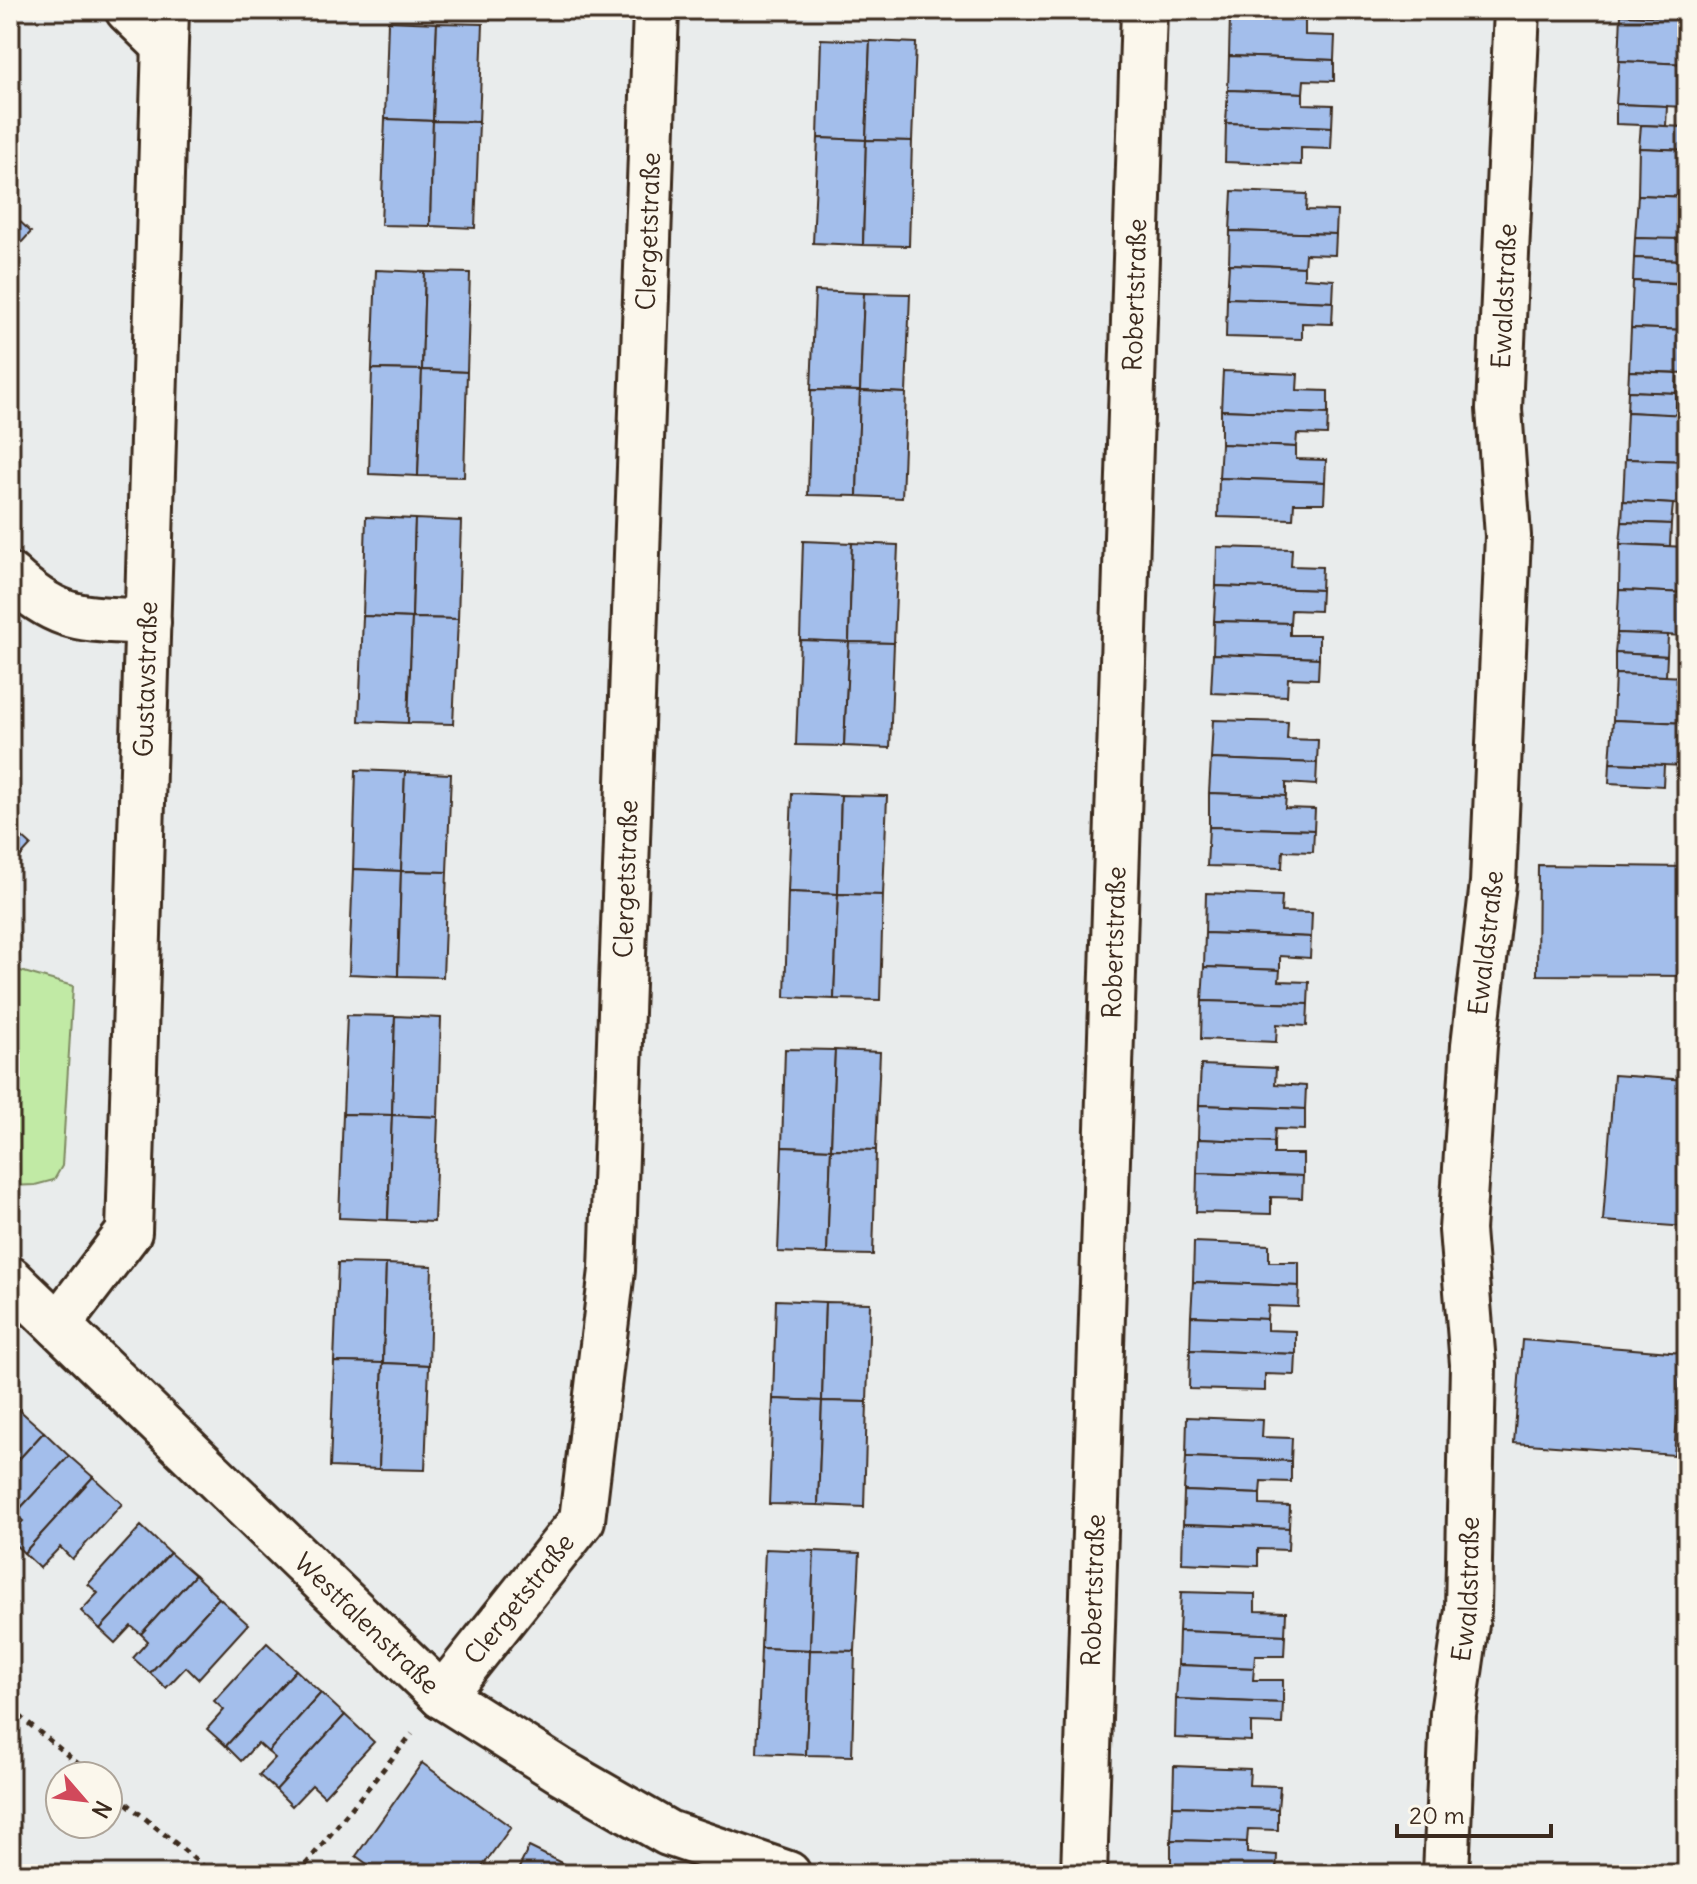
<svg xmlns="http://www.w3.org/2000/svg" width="1697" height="1884" viewBox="0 0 1697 1884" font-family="Delius,sans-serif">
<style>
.green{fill:#c1eaa5;stroke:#7e8a62;stroke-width:2}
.building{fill:#a3beeb;stroke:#3b2a1e;stroke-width:2}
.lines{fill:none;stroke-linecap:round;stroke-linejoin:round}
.minor-casing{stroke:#3b2a1e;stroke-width:50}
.path{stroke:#3b2a1e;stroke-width:5;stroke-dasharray:6 6;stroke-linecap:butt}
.minor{stroke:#fbf7ec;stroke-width:44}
.labels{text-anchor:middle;stroke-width:6;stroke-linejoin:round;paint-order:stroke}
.street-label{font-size:26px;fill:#3b2a1e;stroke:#fbf7ec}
</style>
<rect width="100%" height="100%" fill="#e9ecec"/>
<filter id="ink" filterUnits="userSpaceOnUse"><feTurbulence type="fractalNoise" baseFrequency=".0125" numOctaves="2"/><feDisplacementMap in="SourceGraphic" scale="16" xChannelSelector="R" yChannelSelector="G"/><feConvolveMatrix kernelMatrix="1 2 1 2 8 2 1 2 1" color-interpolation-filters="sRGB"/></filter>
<g filter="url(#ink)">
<polygon class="green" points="10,968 73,986 62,1166 54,1180 35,1185 10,1186"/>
<g class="building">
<polygon points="1621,10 1667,10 1667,17 1621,15"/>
<polygon points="1621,15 1687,18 1687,64 1619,61"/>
<polygon points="1230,16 1305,19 1305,35 1335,36 1334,60 1229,56"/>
<polygon points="388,21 437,23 433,121 385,119"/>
<polygon points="437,23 483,24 479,122 433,121"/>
<polygon points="821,39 870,41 866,140 818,138"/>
<polygon points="870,41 916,43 912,141 866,140"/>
<polygon points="1229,56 1334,60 1334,81 1304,80 1303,93 1228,90"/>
<polygon points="1619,61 1687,64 1687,107 1616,104"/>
<polygon points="1228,90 1303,93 1303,104 1333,105 1332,127 1226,123"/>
<polygon points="1616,104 1667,106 1666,126 1616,124"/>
<polygon points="385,119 433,121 430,226 381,225"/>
<polygon points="433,121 479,122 475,228 430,226"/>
<polygon points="1226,123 1332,127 1331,149 1301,148 1301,165 1225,162"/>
<polygon points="1641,125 1686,127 1685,150 1639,148"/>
<polygon points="818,138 866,140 863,245 813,243"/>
<polygon points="866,140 912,141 909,246 863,245"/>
<polygon points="1639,148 1687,150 1687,197 1638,195"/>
<polygon points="1232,191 1307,194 1306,210 1337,211 1336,234 1230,231"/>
<polygon points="1638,195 1687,197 1687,240 1635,238"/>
<polygon points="10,212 31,232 10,255"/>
<polygon points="1230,231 1336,234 1335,255 1305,254 1304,267 1229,264"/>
<polygon points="1635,238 1683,239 1682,260 1634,258"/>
<polygon points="1634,258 1682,260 1681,283 1633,281"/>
<polygon points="1229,264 1304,267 1304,278 1334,280 1333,302 1227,298"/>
<polygon points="376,270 425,272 422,370 372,369"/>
<polygon points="425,272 470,273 467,372 422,370"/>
<polygon points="1633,281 1687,284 1687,330 1631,328"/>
<polygon points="815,291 864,293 860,391 811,390"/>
<polygon points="864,293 910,294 906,393 860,391"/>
<polygon points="1227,298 1333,302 1332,324 1302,323 1302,339 1226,337"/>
<polygon points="1631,328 1687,330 1687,373 1629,371"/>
<polygon points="372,369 422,370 418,476 369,474"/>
<polygon points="422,370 467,372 464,477 418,476"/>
<polygon points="1223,371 1298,374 1297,390 1328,391 1328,414 1221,410"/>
<polygon points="1629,371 1677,373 1676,393 1628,391"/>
<polygon points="811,390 860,391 857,496 808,495"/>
<polygon points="860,391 906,393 902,498 857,496"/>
<polygon points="1628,391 1676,393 1676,415 1627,412"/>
<polygon points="1221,410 1328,414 1327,435 1297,434 1296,447 1221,444"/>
<polygon points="1627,412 1687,415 1687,461 1625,459"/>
<polygon points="1221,444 1296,447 1296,459 1326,460 1325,482 1219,478"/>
<polygon points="1625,459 1687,461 1687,505 1623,501"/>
<polygon points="1219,478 1325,482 1324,503 1294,503 1293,519 1218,517"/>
<polygon points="1623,501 1673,504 1671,524 1622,522"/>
<polygon points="366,517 415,519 412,618 363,616"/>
<polygon points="415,519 461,521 458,619 412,618"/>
<polygon points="1622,522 1671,524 1670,546 1620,544"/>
<polygon points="803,541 852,543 849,642 800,640"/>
<polygon points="852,543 898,545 894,643 849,642"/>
<polygon points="1620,544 1687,547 1687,593 1619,590"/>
<polygon points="1217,547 1292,549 1291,566 1322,567 1321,590 1216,586"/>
<polygon points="1216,586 1321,590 1320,611 1291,610 1290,623 1214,621"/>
<polygon points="1619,590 1687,593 1687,636 1617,633"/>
<polygon points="363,616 412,618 408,723 359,721"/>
<polygon points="412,618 458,619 453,724 408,723"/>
<polygon points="1214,621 1290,623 1290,635 1319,635 1319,658 1213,654"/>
<polygon points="1617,633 1668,635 1667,656 1615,653"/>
<polygon points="800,640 849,642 844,746 796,745"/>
<polygon points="849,642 894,643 890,748 844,746"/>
<polygon points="1615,653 1667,656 1666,676 1615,674"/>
<polygon points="1213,654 1319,658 1318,679 1288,678 1287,696 1211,693"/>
<polygon points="1615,674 1687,677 1687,723 1613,720"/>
<polygon points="1213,720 1288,722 1287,739 1318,740 1317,763 1211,759"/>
<polygon points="1613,720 1687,723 1687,766 1610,763"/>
<polygon points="1211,759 1317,763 1316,785 1286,783 1286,796 1209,793"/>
<polygon points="1610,763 1664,765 1663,786 1609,783"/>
<polygon points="356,770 405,772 401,871 353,869"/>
<polygon points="405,772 451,774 447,872 401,871"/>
<polygon points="792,793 841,795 838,894 788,892"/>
<polygon points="1209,793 1286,796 1285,808 1315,809 1314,830 1209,827"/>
<polygon points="841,795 887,796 883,895 838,894"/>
<polygon points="10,826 31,845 10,868"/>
<polygon points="1209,827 1314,830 1313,852 1283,851 1282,868 1207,866"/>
<polygon points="1538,865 1687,867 1687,976 1537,975"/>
<polygon points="353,869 401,871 398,976 349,974"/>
<polygon points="401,871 447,872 443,977 398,976"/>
<polygon points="788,892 838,894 834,999 785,997"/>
<polygon points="1206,893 1282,896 1281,912 1312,913 1311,937 1205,933"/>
<polygon points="838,894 883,895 880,1000 834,999"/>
<polygon points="1205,933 1311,937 1310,958 1280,956 1280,970 1204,967"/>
<polygon points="1204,967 1280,970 1279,981 1309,982 1308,1004 1202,1001"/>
<polygon points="1202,1001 1308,1004 1307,1026 1277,1024 1276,1042 1201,1039"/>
<polygon points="347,1015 395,1016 392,1115 343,1114"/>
<polygon points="395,1016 441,1018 438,1117 392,1115"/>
<polygon points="785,1049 835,1050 831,1149 782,1147"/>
<polygon points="835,1050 880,1052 876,1150 831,1149"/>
<polygon points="1201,1065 1276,1068 1275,1084 1306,1086 1305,1109 1199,1105"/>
<polygon points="1614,1075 1687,1080 1687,1227 1603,1221"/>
<polygon points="1199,1105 1305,1109 1305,1130 1275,1129 1274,1142 1198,1139"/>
<polygon points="343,1114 392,1115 388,1220 339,1218"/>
<polygon points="392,1115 438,1117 434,1222 388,1220"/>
<polygon points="1198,1139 1274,1142 1274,1154 1303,1154 1303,1176 1197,1173"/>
<polygon points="782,1147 831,1149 827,1254 778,1252"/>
<polygon points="831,1149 876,1150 873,1255 827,1254"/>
<polygon points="1197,1173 1303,1176 1302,1198 1271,1197 1271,1214 1196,1212"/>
<polygon points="1194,1242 1269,1245 1269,1262 1299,1262 1299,1286 1193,1282"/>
<polygon points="338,1263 386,1264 383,1363 334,1362"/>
<polygon points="386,1264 432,1266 429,1365 383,1363"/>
<polygon points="1193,1282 1299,1286 1298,1307 1268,1306 1267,1319 1191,1316"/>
<polygon points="776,1300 825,1302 822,1401 773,1399"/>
<polygon points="825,1302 870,1303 867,1402 822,1401"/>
<polygon points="1191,1316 1267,1319 1267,1330 1296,1331 1296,1354 1190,1350"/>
<polygon points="1522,1340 1682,1353 1674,1455 1514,1443"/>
<polygon points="1190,1350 1296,1354 1295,1375 1265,1374 1265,1391 1189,1389"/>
<polygon points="334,1362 383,1363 379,1469 330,1467"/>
<polygon points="383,1363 429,1365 425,1470 379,1469"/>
<polygon points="773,1399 822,1401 818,1505 769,1504"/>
<polygon points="822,1401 867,1402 864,1507 818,1505"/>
<polygon points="15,1406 44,1432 10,1469 10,1412"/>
<polygon points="1187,1417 1263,1420 1262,1437 1292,1438 1291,1461 1186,1457"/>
<polygon points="44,1432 69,1456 15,1514 10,1510 10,1469"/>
<polygon points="69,1456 93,1477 24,1553 10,1540 10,1534 23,1521 15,1514"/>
<polygon points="1186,1457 1291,1461 1291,1482 1261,1481 1260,1494 1184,1491"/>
<polygon points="93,1477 122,1504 72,1559 60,1547 40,1568 24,1553"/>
<polygon points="1184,1491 1260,1494 1260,1505 1290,1506 1289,1528 1183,1524"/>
<polygon points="1183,1524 1289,1528 1288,1550 1258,1549 1258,1566 1182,1563"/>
<polygon points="141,1526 170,1553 100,1629 81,1611 98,1593 88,1584"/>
<polygon points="765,1549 814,1551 810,1650 761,1648"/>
<polygon points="814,1551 860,1553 855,1651 810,1650"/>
<polygon points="170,1553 195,1575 141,1634 131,1626 115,1643 100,1629"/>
<polygon points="195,1575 219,1598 150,1673 133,1658 148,1641 141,1634"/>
<polygon points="1181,1592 1255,1594 1255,1611 1286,1612 1285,1635 1179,1631"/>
<polygon points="219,1598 248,1624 198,1679 186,1667 166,1688 150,1673"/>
<polygon points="1179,1631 1285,1635 1284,1656 1255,1656 1254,1668 1178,1665"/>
<polygon points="267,1643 296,1670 226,1746 207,1729 224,1710 214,1701"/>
<polygon points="761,1648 810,1650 806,1755 757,1753"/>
<polygon points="810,1650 855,1651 852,1756 806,1755"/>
<polygon points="1178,1665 1254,1668 1253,1680 1283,1680 1283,1703 1176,1699"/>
<polygon points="296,1670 321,1693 268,1752 258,1743 241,1761 226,1746"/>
<polygon points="321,1693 345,1715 276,1790 259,1775 275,1758 268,1752"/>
<polygon points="1176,1699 1283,1703 1282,1724 1251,1723 1251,1741 1175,1738"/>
<polygon points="345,1715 374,1742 324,1796 312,1785 292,1806 276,1790"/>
<polygon points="422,1763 511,1827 477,1874 381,1874 356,1856"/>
<polygon points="1174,1766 1250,1769 1249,1785 1280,1786 1278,1809 1173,1806"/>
<polygon points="1173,1806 1278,1809 1278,1830 1248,1829 1247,1842 1171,1840"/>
<polygon points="1171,1840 1247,1842 1247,1853 1277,1855 1276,1874 1171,1873"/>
<polygon points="529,1847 584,1874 516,1874"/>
</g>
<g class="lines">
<defs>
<g id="minor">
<polyline points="128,10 164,45"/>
<path d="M10,576C60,623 83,618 148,622"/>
<path id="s1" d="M10,1279L442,1696L562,1772L668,1833L788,1874"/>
<path id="s2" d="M58,1325L129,1232L166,10"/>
<path id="s3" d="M442,1696L582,1520L612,1270L656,10"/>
<path id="s4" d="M1084,1874L1144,10"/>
<path id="s5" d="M1446,1874L1453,1714L1468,1610L1473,1364L1462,1230L1474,1045L1493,883L1508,536L1499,409L1517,10"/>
</g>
</defs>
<use href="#minor" class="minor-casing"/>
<g class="path">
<polyline points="10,1708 93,1776"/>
<polyline points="108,1788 213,1874"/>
<polyline points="298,1874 412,1734"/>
</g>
<use href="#minor" class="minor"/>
</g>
</g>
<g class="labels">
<g class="street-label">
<text dy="9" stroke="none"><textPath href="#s3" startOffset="1516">Clergetstraße</textPath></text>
<text dy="9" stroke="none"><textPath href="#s4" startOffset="1580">Robertstraße</textPath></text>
<text dy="9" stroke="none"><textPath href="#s5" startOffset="1582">Ewaldstraße</textPath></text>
<text dy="9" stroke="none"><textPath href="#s2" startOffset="670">Gustavstraße</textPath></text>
<text dy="9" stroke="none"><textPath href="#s3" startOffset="868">Clergetstraße</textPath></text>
<text dy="9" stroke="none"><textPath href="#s4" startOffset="932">Robertstraße</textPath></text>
<text dy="9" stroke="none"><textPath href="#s5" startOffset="934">Ewaldstraße</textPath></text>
<text dy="9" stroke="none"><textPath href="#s5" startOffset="286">Ewaldstraße</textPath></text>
<text dy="9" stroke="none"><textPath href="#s4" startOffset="284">Robertstraße</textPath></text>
<text dy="9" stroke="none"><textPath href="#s3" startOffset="124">Clergetstraße</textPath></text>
<text dy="9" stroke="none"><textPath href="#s1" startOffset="496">Westfalenstraße</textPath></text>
</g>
</g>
<rect width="1697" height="1884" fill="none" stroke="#fbf7ec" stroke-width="40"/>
<rect x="20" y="20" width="1657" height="1844" fill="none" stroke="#3b2a1e" stroke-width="3" filter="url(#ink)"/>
<g transform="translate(84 1800) rotate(118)"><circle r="38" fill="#fbf7ec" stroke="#aea59a" stroke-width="2"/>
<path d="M0-6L14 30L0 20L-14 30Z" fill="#d1495b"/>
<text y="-12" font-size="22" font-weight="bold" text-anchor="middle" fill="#3b2a1e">N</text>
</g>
<path d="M1397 1824v12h154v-12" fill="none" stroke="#3b2a1e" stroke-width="4"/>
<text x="1409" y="1824" font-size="24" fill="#3b2a1e" stroke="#fbf7ec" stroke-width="6" paint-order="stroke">20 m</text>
</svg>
